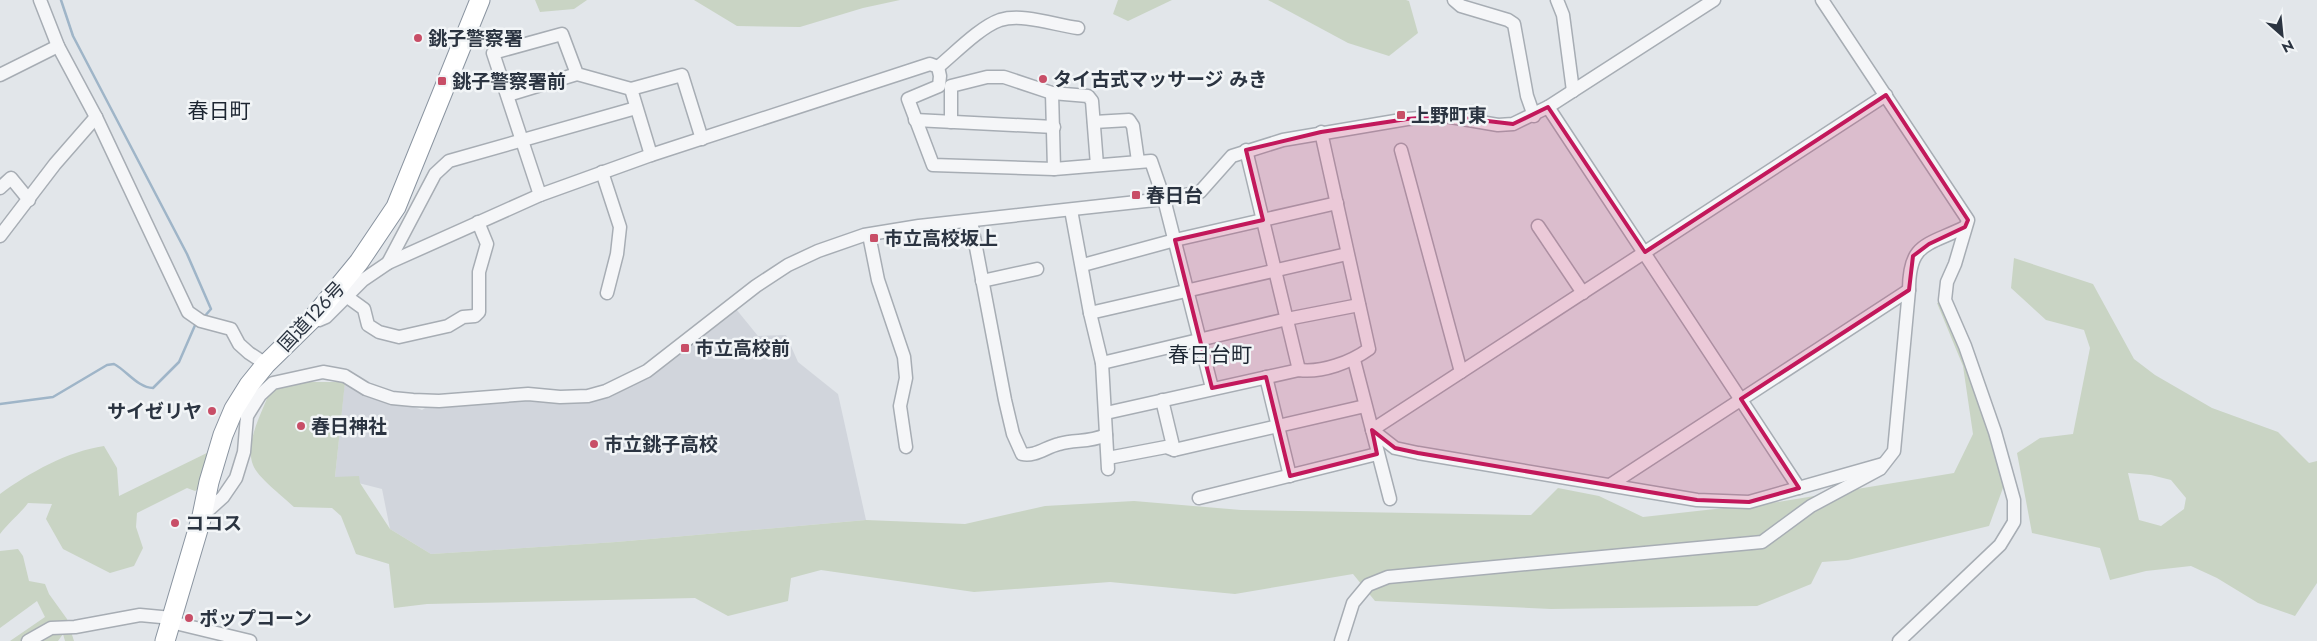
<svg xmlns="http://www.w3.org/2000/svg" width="2317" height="641" viewBox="0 0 2317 641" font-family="Jost,'Noto Sans JP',sans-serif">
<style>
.built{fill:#d1d5dc}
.green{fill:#c9d4c4;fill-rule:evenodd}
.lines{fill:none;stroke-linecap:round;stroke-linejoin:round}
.stream{stroke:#9fb5c8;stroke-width:2.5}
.minor-casing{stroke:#a7adb4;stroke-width:15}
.highway-casing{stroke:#8a94a0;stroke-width:21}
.minor{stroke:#f5f6f8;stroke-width:12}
.highway{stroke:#fff;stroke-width:19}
.marked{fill:#c2185b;fill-opacity:0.2;stroke:#c2185b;stroke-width:4;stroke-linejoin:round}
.poi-dot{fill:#c84e67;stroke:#f2f5f7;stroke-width:2}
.labels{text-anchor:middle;stroke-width:5;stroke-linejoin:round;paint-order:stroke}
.poi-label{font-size:19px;font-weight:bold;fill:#2b3441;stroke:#f2f5f7;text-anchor:start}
.street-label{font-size:19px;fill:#2b3441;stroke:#f2f5f7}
.quarter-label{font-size:21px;fill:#1d2632;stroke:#f2f5f7}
</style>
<rect width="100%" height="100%" fill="#e2e6ea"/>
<polygon class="built" points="736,309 758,336 786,335 798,362 838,394 866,520 616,542 431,554 390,529 382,489 335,477 345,380 422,410 428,406 500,400 589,400"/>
<g class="green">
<polygon points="535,0 587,0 574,9 540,12"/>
<polygon points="694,0 900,0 863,8 800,27 737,26"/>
<polygon points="1118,0 1172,0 1128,21 1113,14"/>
<polygon points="1268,0 1406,0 1409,1 1418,33 1389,56 1348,43"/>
<path d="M2014,258L2093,284L2134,359L2155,375L2212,408L2278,432L2309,463L2317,461V583L2295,616L2258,603L2217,578L2191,566L2146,571L2110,580L2100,548L2032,533L2017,453L2040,438L2073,434L2090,348L2084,330L2046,320L2011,288ZM2128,473L2151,475L2171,480L2186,498L2184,509L2161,526L2139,520Z"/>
<path d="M1945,300L2007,477L1989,526L1848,560L1822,562L1811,584L1757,606L1551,609L1375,601L1353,574L1235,594L1110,582L974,592L821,570L791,578L788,601L728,616L695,598L427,604L394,608L389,564L356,554L341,516L332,508L294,507C284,497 258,478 253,465C244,442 263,412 270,390L302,382H345L335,477L359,476L360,483L390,529L431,554L616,542L866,520L965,524L1045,506L1134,501L1241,510L1531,515L1558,488L1599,496L1643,517L1778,502L1954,473L1973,434L1963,366L1937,303Z"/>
<path d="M104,446L117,468L119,496L215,449L203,486L195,491L187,488L137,513L136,527L143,548L134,566L110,573L63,549L46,519L52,504L28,503C19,515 9,522 0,534V494C29,473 68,451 104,446Z"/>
<polygon points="18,549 23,556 29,581 45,584 49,594 67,619 74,641 65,641 63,634 58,641 10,641 45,617 37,601 0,628 0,551"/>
</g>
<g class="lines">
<g class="stream">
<polyline points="61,0 73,36 187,254 211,309 204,317"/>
<path d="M0,404L53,397L107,365L114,364C126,370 138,388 153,388L179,362L196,323"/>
</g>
<defs>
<g id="minor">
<polyline points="40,0 58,46 96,117 188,312 201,321 231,329 239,344 249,353 266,364"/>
<polyline points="1454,0 1461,6 1508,20 1514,24 1527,96 1534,116"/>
<polyline points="1557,0 1563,15 1573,91"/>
<polyline points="1822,0 1968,220 1955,264 1947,282 1945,300 1965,346 1995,432 2014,500 2014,522 2000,545 1899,641"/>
<path d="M938,67C955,53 980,27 1000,20C1023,13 1055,25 1078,28"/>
<polyline points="0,75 58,46"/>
<polyline points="631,89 651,155"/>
<polyline points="1052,93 1054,169"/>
<polyline points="508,95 577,74"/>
<polyline points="1548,107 1799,488"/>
<polyline points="915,120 1054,127"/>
<polyline points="951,122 951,86 987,77 1004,77 1052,93 1088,96 1092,101 1097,165"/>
<polyline points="1094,122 1129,120 1133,126 1138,161"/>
<polyline points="1246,150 1299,370"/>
<polyline points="1401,150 1461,372"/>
<polyline points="602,172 620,227 617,254 607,293"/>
<polyline points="0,188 11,178 29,200"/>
<polyline points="540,195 493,53 562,34 577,74 631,89 682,75 702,139"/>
<polyline points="1071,210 1090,313 1102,363 1108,469"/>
<path d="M971,221L1005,400L1013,434L1022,454C1035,457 1046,447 1059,444C1076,439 1087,443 1106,435"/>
<polyline points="1538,226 1583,293"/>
<polyline points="869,235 878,280 904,357 906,378 900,406 906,447"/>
<polyline points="0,236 55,164 96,117"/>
<polyline points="388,263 435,174 449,161 636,108"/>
<polyline points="1083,265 1175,240 1337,203"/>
<polyline points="982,281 1037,269"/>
<polyline points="346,296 364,309 368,325 379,332 399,337 448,326 463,317 475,316 479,312 479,272 487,244 478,222"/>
<polyline points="1090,313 1347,254"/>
<polyline points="313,318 319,320 326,317 363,280 388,263 540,195 651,155 930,64 938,67 940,76 939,86 908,99 933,165 1054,169 1151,161 1164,199 1212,388"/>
<polyline points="1354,360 1390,499"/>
<polyline points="1102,363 1287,319 1359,305"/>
<polyline points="1266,377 1290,476"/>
<polyline points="1162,400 1174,450"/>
<path d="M1106,413L1299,370C1322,373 1351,362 1369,349L1321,132"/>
<polyline points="1108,458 1166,447 1174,450 1365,406"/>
<polyline points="1883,464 1749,502 1697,500 1418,453 1395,448 1372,430 1886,95"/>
<polyline points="1610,485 1909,290"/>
<polyline points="1199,498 1377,454"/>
<polyline points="202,516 223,497 236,478 244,452 247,416 260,395 273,383 323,372 345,376 366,389 392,398 413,400 439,401 528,394 560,397 588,396 606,391 647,371 756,286 788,265 818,251 864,235 919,226 1164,199 1200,192 1232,156 1283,140 1407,119 1445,116 1498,125 1513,124 1548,107 1714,0"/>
<polyline points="171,622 250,641"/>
<polyline points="28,641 51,628 75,627 140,615 172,618"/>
<path d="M1341,641L1353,603L1368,585L1388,577L1762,542L1811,506L1880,469L1894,451L1909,290C1909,242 1927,246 1965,227"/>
</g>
<polyline id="highway" points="165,641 202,516 209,482 223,435 234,409 249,385 266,364 313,318 359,262 396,207 480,0"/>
</defs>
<use href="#minor" class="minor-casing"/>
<use href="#highway" class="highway-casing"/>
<use href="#minor" class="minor"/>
<use href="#highway" class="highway"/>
</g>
<path class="marked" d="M1886,95L1968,220L1965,227L1929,244L1913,256L1909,290L1741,399L1799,488L1749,502L1697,500L1418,453L1395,448L1372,430L1377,454L1290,476L1266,377L1212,388L1175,240L1263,220L1246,150L1321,132L1407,119L1445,116L1513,124L1548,107L1645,252Z"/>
<g class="poi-dot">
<circle cx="418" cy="38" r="5"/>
<circle cx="1043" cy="79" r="5"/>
<rect x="437" y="76" width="10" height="10" rx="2.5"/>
<rect x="1396" y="110" width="10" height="10" rx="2.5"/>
<rect x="1131" y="190" width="10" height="10" rx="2.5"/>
<rect x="869" y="233" width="10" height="10" rx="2.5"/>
<rect x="680" y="343" width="10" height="10" rx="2.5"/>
<circle cx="212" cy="411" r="5"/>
<circle cx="301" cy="426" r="5"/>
<circle cx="594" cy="444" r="5"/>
<circle cx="175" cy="523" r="5"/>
<circle cx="189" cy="618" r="5"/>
</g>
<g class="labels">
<g class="poi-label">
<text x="428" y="45">銚子警察署</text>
<text x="1053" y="86">タイ古式マッサージ みき</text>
<text x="452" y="88">銚子警察署前</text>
<text x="1411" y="122">上野町東</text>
<text x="1146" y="202">春日台</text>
<text x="884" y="245">市立高校坂上</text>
<text x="695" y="355">市立高校前</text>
<text x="202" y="418" text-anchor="end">サイゼリヤ</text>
<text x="311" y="433">春日神社</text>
<text x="604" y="451">市立銚子高校</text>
<text x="185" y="530">ココス</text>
<text x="199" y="625">ポップコーン</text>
</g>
<g class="street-label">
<text transform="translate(311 316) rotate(-47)" y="7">国道126号</text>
</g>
<g class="quarter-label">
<text x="219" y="118">春日町</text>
<text x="1210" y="362">春日台町</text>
</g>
</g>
<g transform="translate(2282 35) rotate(153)" stroke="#f2f5f7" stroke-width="4" paint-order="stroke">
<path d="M0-4L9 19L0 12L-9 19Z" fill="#2b3441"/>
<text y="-8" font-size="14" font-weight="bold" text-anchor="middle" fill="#2b3441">N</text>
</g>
</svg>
